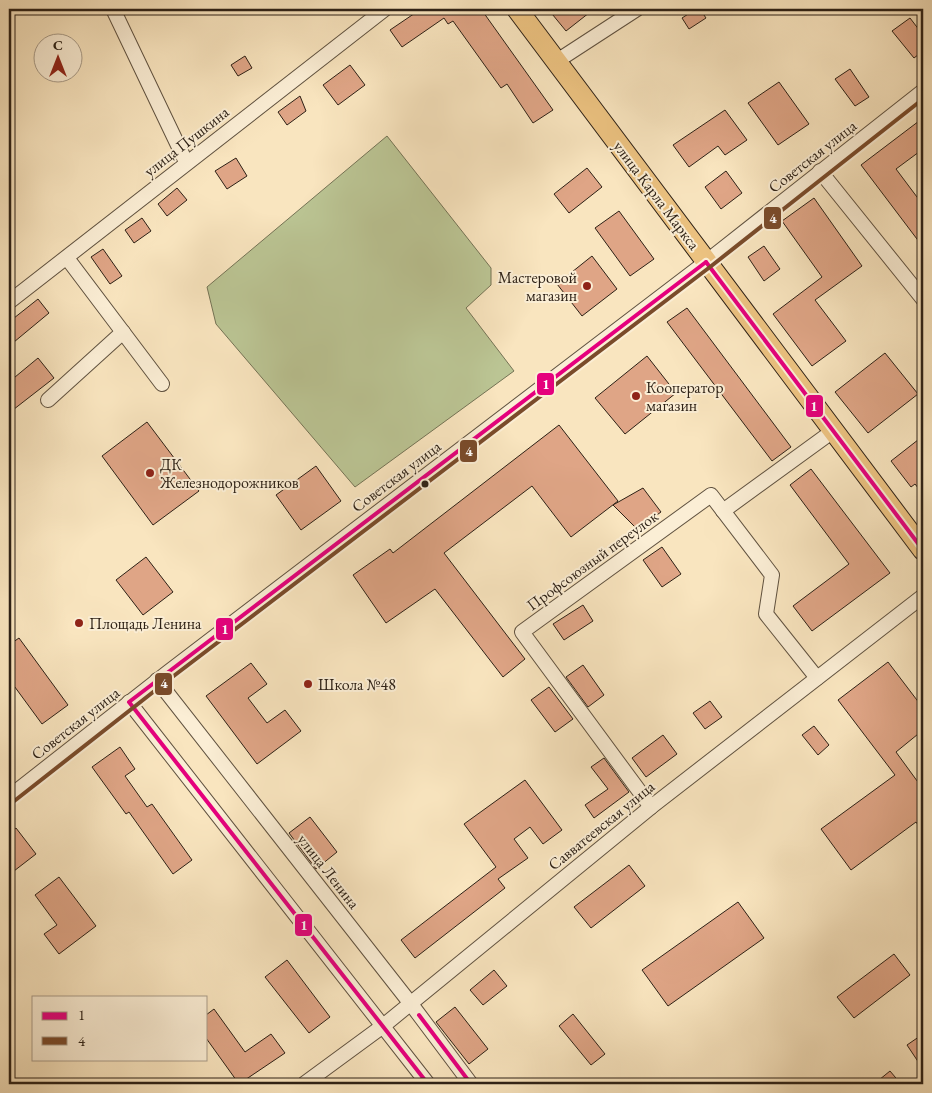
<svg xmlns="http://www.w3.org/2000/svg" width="932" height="1093" viewBox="0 0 932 1093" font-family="'EB Garamond',serif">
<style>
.green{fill:#bbc594;stroke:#747355}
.building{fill:#dfa586;stroke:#2d2116}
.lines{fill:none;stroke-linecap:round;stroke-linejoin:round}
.minor-casing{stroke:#605240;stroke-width:16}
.highway-casing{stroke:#2d2116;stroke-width:22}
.minor{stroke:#fbeed5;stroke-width:14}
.highway{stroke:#ecc280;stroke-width:20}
.bus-1-casing{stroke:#fbeed5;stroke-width:8}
.bus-2-casing{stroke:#fbeed5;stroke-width:8}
.bus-1{stroke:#e5007d;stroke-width:4}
.bus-2{stroke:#7a4b2a;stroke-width:4}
.poi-dot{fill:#8f2418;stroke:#fbeed5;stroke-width:2}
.bus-dot{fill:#2d2116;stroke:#fbeed5;stroke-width:2}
.labels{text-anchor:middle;stroke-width:4;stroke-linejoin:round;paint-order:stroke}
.street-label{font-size:16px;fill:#2d2116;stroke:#fbeed5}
.poi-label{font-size:16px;fill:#2d2116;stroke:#fbeed5;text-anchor:start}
.line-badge{stroke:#fbeed5;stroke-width:2}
.badge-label{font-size:14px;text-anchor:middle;font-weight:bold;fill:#fff}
</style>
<rect width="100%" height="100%" fill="#f9e5bf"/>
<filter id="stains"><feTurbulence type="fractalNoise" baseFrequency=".004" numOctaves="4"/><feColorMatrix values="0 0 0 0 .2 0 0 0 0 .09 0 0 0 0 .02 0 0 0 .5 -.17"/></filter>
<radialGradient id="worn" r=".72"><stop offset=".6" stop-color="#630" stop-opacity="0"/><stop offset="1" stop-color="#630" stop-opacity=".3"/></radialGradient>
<polygon class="green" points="387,136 491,268 491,285 466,308 514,371 355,487 216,324 207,287"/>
<g class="building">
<polygon points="421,9 481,9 553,110 533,123 507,84 501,88 453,21 448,24 444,18 402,47 390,30"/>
<polygon points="548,9 594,9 566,31"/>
<polygon points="696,9 700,9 706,18 689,29 682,18"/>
<polygon points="910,18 923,35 923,51 914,58 892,31"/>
<polygon points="245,56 252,68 238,76 231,65"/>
<polygon points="350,65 365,85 338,105 323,85"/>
<polygon points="850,69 869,97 855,106 835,79"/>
<polygon points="779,82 809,124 778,145 748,103"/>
<polygon points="300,96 306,111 287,125 278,112"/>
<polygon points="725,110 747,140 725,155 718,146 689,167 673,145"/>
<polygon points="923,118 923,149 896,169 923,205 923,247 861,165"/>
<polygon points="236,158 247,176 227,189 215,171"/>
<polygon points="587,168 602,187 569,213 554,194"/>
<polygon points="726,171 742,193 721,209 705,187"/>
<polygon points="177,188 187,200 167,216 158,204"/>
<polygon points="814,198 862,266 815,300 846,341 812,366 773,314 822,277 782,221"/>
<polygon points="619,211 654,259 630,276 595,228"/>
<polygon points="142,218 151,231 134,243 125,230"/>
<polygon points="764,246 780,269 764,281 748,257"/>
<polygon points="103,249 122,276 110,284 91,257"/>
<polygon points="592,256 617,289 582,316 557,284"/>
<polygon points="38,299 49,313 14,342 9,335 9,322"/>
<polygon points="687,308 791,447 772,461 667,322"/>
<polygon points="885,353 918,394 868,433 835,392"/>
<polygon points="647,356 676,393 625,434 595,398"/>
<polygon points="38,358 54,378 9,413 9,382"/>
<polygon points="147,422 199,491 153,525 102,456"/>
<polygon points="559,425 618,501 571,537 532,486 444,553 525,659 503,677 435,589 386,623 353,575 390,549 393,553"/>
<polygon points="923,436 923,494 915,484 911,487 891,461"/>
<polygon points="316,466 341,501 301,530 276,495"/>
<polygon points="811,469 890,573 812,631 793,606 849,564 790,485"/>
<polygon points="643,488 661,512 637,529 613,505"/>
<polygon points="662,547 681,574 662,587 643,560"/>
<polygon points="146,557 173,592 143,615 116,580"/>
<polygon points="583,605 593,621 564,640 553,624"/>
<polygon points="19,638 68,705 42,724 9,679 9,645"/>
<polygon points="888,662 923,708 923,730 896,752 923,789 923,832 916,822 851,870 821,829 895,775 838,700"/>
<polygon points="251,663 267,684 248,698 267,723 285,710 301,731 257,764 206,696"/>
<polygon points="583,665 604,695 588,707 566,677"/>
<polygon points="549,687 573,719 555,732 531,700"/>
<polygon points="710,701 722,717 705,729 693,713"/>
<polygon points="814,726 829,745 818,755 802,735"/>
<polygon points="663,735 677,754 646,777 632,758"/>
<polygon points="120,747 135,769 125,776 147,807 152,804 192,860 173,874 129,812 126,814 92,767"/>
<polygon points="604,758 629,792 594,818 585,805 608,789 591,767"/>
<polygon points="525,780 562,830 543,844 530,827 514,839 528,858 498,879 505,888 415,958 401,940 496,867 464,824"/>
<polygon points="310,817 337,852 316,869 289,833"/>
<polygon points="16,828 36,854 14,871 9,864 9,833"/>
<polygon points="629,865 645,886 591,928 574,907"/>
<polygon points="59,877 96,926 59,954 44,934 57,925 35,895"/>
<polygon points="738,902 764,938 668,1006 642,970"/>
<polygon points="894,954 910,975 854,1018 837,997"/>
<polygon points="287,960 330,1017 309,1033 265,977"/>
<polygon points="494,970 507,986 483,1005 470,990"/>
<polygon points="455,1007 488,1049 469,1064 436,1022"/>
<polygon points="214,1009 245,1052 271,1034 285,1053 239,1084 206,1038 206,1015"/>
<polygon points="573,1014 605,1054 591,1065 559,1026"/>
<polygon points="923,1034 923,1069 907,1045"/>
<polygon points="890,1071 901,1084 874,1084"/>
</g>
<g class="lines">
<defs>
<g id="minor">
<polyline points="113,9 186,162"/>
<polyline points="557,61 637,9"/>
<polyline points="820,171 923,299"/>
<polyline points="67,258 162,384"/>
<polyline points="9,302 385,9"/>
<polyline points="48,400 123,332"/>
<polyline points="723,511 833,431"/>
<polyline points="157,680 411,1004 471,1084"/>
<polyline points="129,702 428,1084"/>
<polyline points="9,797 167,673 706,262 923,91"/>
<polyline points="651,807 522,632 711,495 772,575 766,614 817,678"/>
<polyline points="304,1084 383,1026 651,807 923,596"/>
</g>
<polyline id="highway" points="517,9 923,550"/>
</defs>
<use href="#minor" class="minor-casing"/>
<use href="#highway" class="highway-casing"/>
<use href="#minor" class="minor"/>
<use href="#highway" class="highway"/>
<defs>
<g id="bus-1">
<polyline points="706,262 923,550"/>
<polyline points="419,1015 471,1084"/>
<polyline points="428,1084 129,702 706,262"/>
</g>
<polyline id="bus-2" points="13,802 171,678 710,267 923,99"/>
</defs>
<use href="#bus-1" class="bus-1-casing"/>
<use href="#bus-2" class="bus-2-casing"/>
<use href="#bus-1" class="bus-1"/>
<use href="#bus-2" class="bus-2"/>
</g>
<g class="poi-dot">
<circle cx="587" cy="286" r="5"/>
<circle cx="636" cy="396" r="5"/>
<circle cx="150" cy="473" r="5"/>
<circle cx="79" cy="623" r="5"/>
<circle cx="308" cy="684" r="5"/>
</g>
<circle class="bus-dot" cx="425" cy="484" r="4.5"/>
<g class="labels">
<g class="street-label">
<text transform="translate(186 141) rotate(-38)" y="6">улица Пушкина</text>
<text transform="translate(812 156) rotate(-38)" y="6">Советская улица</text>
<text transform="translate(657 195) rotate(53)" y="6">улица Карла Маркса</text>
<text transform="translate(396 476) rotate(-37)" y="6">Советская улица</text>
<text transform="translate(592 560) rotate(-36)" y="6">Профсоюзный переулок</text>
<text transform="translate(75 723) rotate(-38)" y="6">Советская улица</text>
<text transform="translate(601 825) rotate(-39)" y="6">Савватеевская улица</text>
<text transform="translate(329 871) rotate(52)" y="6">улица Ленина</text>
</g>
<g class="poi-label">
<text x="577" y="283" text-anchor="end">Мастеровой<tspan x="577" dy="18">магазин</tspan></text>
<text x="646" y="393">Кооператор<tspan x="646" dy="18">магазин</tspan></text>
<text x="160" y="470">ДК<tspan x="160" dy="18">Железнодорожников</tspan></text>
<text x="89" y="629">Площадь Ленина</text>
<text x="318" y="690">Школа №48</text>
</g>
</g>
<g class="line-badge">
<rect x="763" y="206" width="19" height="24" rx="5" fill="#7a4b2a"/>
<rect x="536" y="372" width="19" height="24" rx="5" fill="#e5007d"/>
<rect x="805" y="394" width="19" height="24" rx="5" fill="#e5007d"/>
<rect x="459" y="439" width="19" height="24" rx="5" fill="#7a4b2a"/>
<rect x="215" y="617" width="19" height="24" rx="5" fill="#e5007d"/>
<rect x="154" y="672" width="19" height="24" rx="5" fill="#7a4b2a"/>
<rect x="294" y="913" width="19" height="24" rx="5" fill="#e5007d"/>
</g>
<g class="badge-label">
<text x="773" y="223">4</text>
<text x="546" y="389">1</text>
<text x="814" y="411">1</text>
<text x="469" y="456">4</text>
<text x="225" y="634">1</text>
<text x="164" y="688">4</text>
<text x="304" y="930">1</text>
</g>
<rect width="932" height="1093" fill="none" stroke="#f9e5bf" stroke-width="30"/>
<rect x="10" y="10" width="912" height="1073" fill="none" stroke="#2d2116" stroke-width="2.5"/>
<rect x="15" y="15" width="902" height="1063" fill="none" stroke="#2d2116"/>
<rect x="32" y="996" width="175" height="65" fill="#fbeed5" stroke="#a99c89"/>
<rect x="42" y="1012" width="25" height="8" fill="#e5007d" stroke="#a99c89"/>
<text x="78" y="1020" font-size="15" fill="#2d2116">1</text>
<rect x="42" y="1037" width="25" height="8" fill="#7a4b2a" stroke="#a99c89"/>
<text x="78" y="1046" font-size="15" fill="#2d2116">4</text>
<g transform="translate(58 58)"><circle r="24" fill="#fbeed5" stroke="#a99c89"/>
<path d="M0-4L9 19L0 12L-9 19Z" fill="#8f2418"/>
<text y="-8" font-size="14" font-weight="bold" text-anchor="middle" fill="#2d2116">С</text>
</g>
<rect width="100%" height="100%" filter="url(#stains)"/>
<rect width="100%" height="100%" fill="url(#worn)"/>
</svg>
